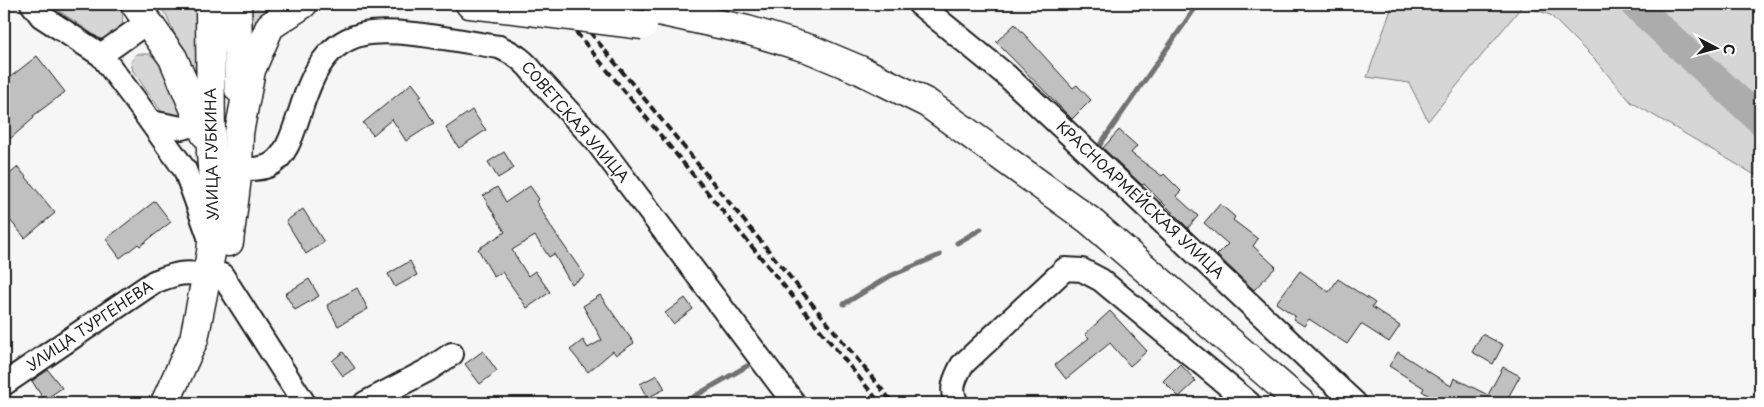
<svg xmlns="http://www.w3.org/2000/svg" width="1764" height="407" viewBox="0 0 1764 407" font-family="'Playpen Sans',sans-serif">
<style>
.green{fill:#d6d6d6;stroke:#797979}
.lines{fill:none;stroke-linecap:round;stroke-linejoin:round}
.stream{stroke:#727272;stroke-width:5}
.river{stroke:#acacac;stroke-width:29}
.building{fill:#c0c0c0;stroke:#1c1c1c}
.minor-casing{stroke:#1c1c1c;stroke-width:26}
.major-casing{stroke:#1c1c1c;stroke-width:31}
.minor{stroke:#fff;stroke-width:22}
.major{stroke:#fff;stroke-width:28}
.rail{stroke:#1c1c1c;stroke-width:4;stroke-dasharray:8 4;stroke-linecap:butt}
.major-bridge-casing{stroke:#1c1c1c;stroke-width:31;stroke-linecap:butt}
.major-bridge{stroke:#fff;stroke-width:28}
.labels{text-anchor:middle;stroke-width:4.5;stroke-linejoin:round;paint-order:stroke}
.street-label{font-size:15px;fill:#1c1c1c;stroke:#fff}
</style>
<rect width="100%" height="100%" fill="#f6f6f6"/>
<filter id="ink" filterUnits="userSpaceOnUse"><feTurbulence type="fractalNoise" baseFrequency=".02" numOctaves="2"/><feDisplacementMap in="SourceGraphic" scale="10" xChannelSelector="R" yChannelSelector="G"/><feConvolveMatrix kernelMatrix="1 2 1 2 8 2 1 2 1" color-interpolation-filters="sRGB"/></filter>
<g filter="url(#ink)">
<g class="green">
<path d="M49,4H117C128,18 121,29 113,42L99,38Z"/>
<polygon points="157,4 204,4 201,97 167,16"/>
<polygon points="250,4 291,4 249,61"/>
<polygon points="1393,4 1760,4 1760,170 1755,175 1631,102 1596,61 1550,15 1523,5 1428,121 1409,83 1367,77"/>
<polygon points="136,54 149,54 161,62 186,119 163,114 133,71 131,62"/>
</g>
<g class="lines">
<g class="stream">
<polyline points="1099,146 1198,4"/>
<polyline points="957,243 981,229"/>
<polyline points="844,304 890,276 940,255"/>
<polyline points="683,403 747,366"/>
</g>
<polyline class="river" points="1634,4 1760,120"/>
</g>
<g class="building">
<polygon points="1015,24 1073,88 1077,85 1091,100 1072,119 996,42"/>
<polygon points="37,56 65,92 33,116 34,118 4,144 4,82"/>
<polygon points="412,83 422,96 419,98 434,123 406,141 392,119 373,135 363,123"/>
<polygon points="472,110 486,130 459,148 446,128"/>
<polygon points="1119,130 1137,146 1131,153 1162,176 1164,174 1181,191 1176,196 1198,216 1188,228 1144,184 1142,185 1103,148"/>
<polygon points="504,152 514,168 498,178 488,162"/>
<polygon points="18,167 55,213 25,238 4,213 4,179"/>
<polygon points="530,186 539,199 536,201 553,230 585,276 571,284 554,254 549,257 535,236 512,250 528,276 535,271 550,292 527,308 502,272 494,277 478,249 505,232 483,196 497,187 506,202"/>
<polygon points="155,201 171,222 140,246 138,244 120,258 106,239"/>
<polygon points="1220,204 1235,217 1233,220 1258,239 1253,246 1276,267 1254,290 1217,255 1228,244 1204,223"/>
<polygon points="303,209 324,242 306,254 286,221"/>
<polygon points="410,261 417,275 395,287 388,274"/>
<polygon points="1300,271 1329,292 1338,279 1375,303 1372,307 1400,326 1389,342 1361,324 1347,344 1309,319 1304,326 1293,319 1295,316 1276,303"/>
<polygon points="309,279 319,296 295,310 285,294"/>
<polygon points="357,288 368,309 338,326 327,305"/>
<polygon points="600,295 634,343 616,355 613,351 588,372 570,350 583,340 588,348 602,340 583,306"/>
<polygon points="685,298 693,309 673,324 665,313"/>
<polygon points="1110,311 1147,351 1130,366 1110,343 1066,379 1055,365 1089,338 1085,334"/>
<polygon points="1482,334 1503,345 1493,364 1472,352"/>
<polygon points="483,351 497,371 480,384 465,364"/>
<polygon points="343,352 355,368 343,376 332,361"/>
<polygon points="1398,352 1451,386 1454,378 1488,395 1503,367 1520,376 1505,403 1439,403 1422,391 1424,388 1389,366"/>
<polygon points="1180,364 1196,381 1179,397 1163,381"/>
<polygon points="48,370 62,388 44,400 32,381"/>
<polygon points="657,375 665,389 647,398 640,384"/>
</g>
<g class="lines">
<defs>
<g id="minor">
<polyline points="32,4 41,16 101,55 135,100 185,170 211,242"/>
<polyline points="919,4 1006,75 1355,403"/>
<polyline points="101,55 149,21"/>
<polyline points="151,122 182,128 202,123 208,110"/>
<path d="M238,169C248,169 259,170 268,166C307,150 293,53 360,35C393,26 463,42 499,47C515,54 525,61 535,75L596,141L794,403"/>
<polyline points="222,275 304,403"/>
<path d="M4,384L154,282C173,275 187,269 207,277"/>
<polyline points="365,403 428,370 452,354"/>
<path d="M957,403C949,390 955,378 962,365L1065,269L1082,270L1101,280L1249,403"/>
</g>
<g id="major">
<polyline points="135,4 173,58 205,134"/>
<polyline points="237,4 239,89"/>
<polyline points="470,4 496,7"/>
<polyline points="626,4 747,30 810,49 860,70 927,103 1089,220 1301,403"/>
<polyline points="229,242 238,169 239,133 251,70 270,26 303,4"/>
<polyline points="165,403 194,339 211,253 215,210 211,152 210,4"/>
</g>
</defs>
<use href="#minor" class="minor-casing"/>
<use href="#major" class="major-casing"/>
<use href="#minor" class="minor"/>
<use href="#major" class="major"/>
<g class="rail">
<polyline points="553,4 880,403"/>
<polyline points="567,4 893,403"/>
</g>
<defs>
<polyline id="major-bridge" points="496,7 643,25"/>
</defs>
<use href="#major-bridge" class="major-bridge-casing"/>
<use href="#major-bridge" class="major-bridge"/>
</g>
</g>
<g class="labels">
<g class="street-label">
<text transform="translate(575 122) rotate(49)" y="5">СОВЕТСКАЯ УЛИЦА</text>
<text transform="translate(212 154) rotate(-91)" y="5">УЛИЦА ГУБКИНА</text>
<text transform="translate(1140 200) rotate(43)" y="5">КРАСНОАРМЕЙСКАЯ УЛИЦА</text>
<text transform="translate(90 326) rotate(-34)" y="5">УЛИЦА ТУРГЕНЕВА</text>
</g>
</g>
<rect width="1764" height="407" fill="none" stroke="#fff" stroke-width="20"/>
<rect x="10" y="10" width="1744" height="387" fill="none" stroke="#1c1c1c" stroke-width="2" filter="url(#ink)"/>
<g transform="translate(1716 48) rotate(96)" stroke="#ffffff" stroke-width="4" paint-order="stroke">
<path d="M0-4L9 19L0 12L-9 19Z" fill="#1c1c1c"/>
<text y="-8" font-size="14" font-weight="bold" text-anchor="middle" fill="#1c1c1c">С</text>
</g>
</svg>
